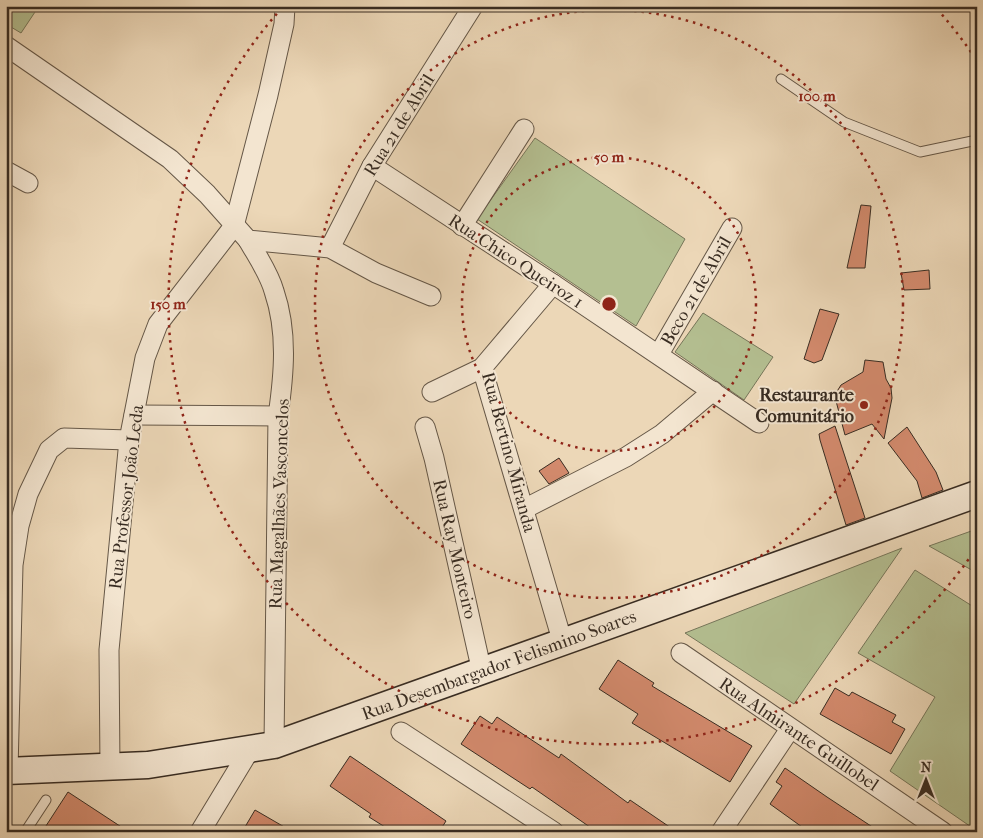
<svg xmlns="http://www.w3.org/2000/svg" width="983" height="838" viewBox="0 0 983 838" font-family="'IM FELL French Canon',serif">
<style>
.green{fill:#b4bf91;stroke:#76765a}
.building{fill:#d38a6d;stroke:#382c22}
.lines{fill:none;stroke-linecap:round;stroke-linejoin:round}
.lane-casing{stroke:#655747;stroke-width:11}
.street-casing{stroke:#655747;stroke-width:21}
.secondary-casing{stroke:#382c22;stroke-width:29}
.lane{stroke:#f3e5d0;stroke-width:9}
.street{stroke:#f3e5d0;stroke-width:19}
.secondary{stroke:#f3e5d0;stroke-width:26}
.ring{fill:none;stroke:#8f2418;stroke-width:2.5;stroke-dasharray:2.5 5}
.poi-dot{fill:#8f2418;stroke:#f3e5d0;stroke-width:2}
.labels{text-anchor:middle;stroke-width:4;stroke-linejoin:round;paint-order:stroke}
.street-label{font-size:18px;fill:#382c22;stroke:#f3e5d0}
.poi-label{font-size:18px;font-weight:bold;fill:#382c22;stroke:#f3e5d0;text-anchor:end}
.centre{fill:#8f2418;stroke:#f3e5d0;stroke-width:2.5}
.ring-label{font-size:15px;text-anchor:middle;font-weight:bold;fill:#8f2418;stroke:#f3e5d0;stroke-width:4;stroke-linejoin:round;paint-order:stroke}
</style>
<rect width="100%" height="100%" fill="#ecd7b7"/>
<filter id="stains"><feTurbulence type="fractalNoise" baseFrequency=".004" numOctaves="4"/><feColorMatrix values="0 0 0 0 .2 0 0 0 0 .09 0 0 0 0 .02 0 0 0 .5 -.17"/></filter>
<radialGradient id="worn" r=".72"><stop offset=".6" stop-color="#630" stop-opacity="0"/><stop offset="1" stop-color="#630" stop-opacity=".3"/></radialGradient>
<g class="green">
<polygon points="6,6 39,6 21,33 6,24"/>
<polygon points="535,138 685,239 636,326 477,219"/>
<polygon points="703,313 773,357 744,400 675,352"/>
<polygon points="977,529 977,573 929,546"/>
<polygon points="902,548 794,704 685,633"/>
<polygon points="915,570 977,609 977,831 890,771 935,697 858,653"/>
</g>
<g class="building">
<polygon points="861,205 871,206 865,268 847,268"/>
<polygon points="929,270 930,289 904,290 901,273"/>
<polygon points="820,309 839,314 822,360 814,363 804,359"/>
<polygon points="865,360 883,362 886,379 891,388 892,398 884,439 872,424 845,435 836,401 836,393 841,385 863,372"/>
<polygon points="835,426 865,518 846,525 820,440 819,434"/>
<polygon points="907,427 936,472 943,490 922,498 917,481 888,443"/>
<polygon points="559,458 569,473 549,484 539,471"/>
<polygon points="618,660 654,683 652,686 752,746 730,782 632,723 638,714 599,689"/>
<polygon points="835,688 849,696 852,692 896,715 892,722 905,729 891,754 820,714"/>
<polygon points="480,716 492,724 497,717 559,758 561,754 628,803 630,800 677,832 597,832 532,787 530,789 461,744"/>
<polygon points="350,756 446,821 439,832 393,832 369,817 371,814 330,786"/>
<polygon points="785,768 827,797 880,832 809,832 770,804 782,786 776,782"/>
<polygon points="68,792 129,832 42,832"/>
<polygon points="255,810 293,832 242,832"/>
</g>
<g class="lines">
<defs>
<g id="lane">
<polyline points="781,79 844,122 920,152 977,140"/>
<polyline points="25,832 46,800"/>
</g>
<g id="street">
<polyline points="6,46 170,159 207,194 248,240 330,248 376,273 431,296"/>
<polyline points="372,166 553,284 759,423"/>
<polyline points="6,171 28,183"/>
<polyline points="462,226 524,129"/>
<path d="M248,240C257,256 269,273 274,291C288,332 284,374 278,416L274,745"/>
<polyline points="330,248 372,166 473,6"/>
<polyline points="659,354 732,228"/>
<polyline points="482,368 562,640"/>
<polyline points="432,392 482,368 553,284"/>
<polyline points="134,415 278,416"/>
<polyline points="425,427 434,458 482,672"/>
<polyline points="524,509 626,457 662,434 713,391"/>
<polyline points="681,653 943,832"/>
<polyline points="401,732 554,832"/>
<polyline points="110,767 109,650 129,440 145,358 158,324 234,226 268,95 284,24 285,6"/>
<polyline points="8,771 13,565 19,526 28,494 49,450 64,438 129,440"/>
<polyline points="200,832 249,751"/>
<polyline points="721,832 790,729"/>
</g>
<polyline id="secondary" points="6,771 148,765 274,745 977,494"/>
</defs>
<use href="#lane" class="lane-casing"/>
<use href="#street" class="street-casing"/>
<use href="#secondary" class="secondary-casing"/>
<use href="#lane" class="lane"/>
<use href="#street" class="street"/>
<use href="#secondary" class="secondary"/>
</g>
<g class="ring">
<circle cx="609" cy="304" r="147"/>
<circle cx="609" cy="304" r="294"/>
<path d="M977 547A441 441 0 1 1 281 9M937 9A441 441 0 0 1 977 61"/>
</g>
<circle class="poi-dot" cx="864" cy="405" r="5"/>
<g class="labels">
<g class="street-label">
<text transform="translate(399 125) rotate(-58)" y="6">Rua 21 de Abril</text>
<text transform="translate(516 261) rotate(33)" y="6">Rua Chico Queiroz 1</text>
<text transform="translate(696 291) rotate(-60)" y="6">Beco 21 de Abril</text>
<text transform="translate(509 452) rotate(75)" y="6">Rua Bertino Miranda</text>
<text transform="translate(126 497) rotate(-83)" y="6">Rua Professor João Leda</text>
<text transform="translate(279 504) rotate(-88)" y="6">Rua Magalhães Vasconcelos</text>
<text transform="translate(455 549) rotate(77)" y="6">Rua Ray Monteiro</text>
<text transform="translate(499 665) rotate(-20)" y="6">Rua Desembargador Felismino Soares</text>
<text transform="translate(799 734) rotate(34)" y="6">Rua Almirante Guillobel</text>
</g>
<g class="poi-label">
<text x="854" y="401">Restaurante<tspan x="854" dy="21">Comunitário</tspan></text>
</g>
</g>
<circle cx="609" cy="304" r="8" class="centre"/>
<g class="ring-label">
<text x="817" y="101">100 m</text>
<text x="609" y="162">50 m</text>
<text x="168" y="309">150 m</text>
</g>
<rect width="983" height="838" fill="none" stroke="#ecd7b7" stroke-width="25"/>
<rect x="8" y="8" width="968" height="823" fill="none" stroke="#382c22" stroke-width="2.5"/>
<rect x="12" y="12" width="958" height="813" fill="none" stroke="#382c22"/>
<g transform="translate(926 780)" stroke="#f3e5d0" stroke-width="4" paint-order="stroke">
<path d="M0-4L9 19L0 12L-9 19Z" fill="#382c22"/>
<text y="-8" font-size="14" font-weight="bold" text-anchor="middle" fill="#382c22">N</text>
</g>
<rect width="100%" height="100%" filter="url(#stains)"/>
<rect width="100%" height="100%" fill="url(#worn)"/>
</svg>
